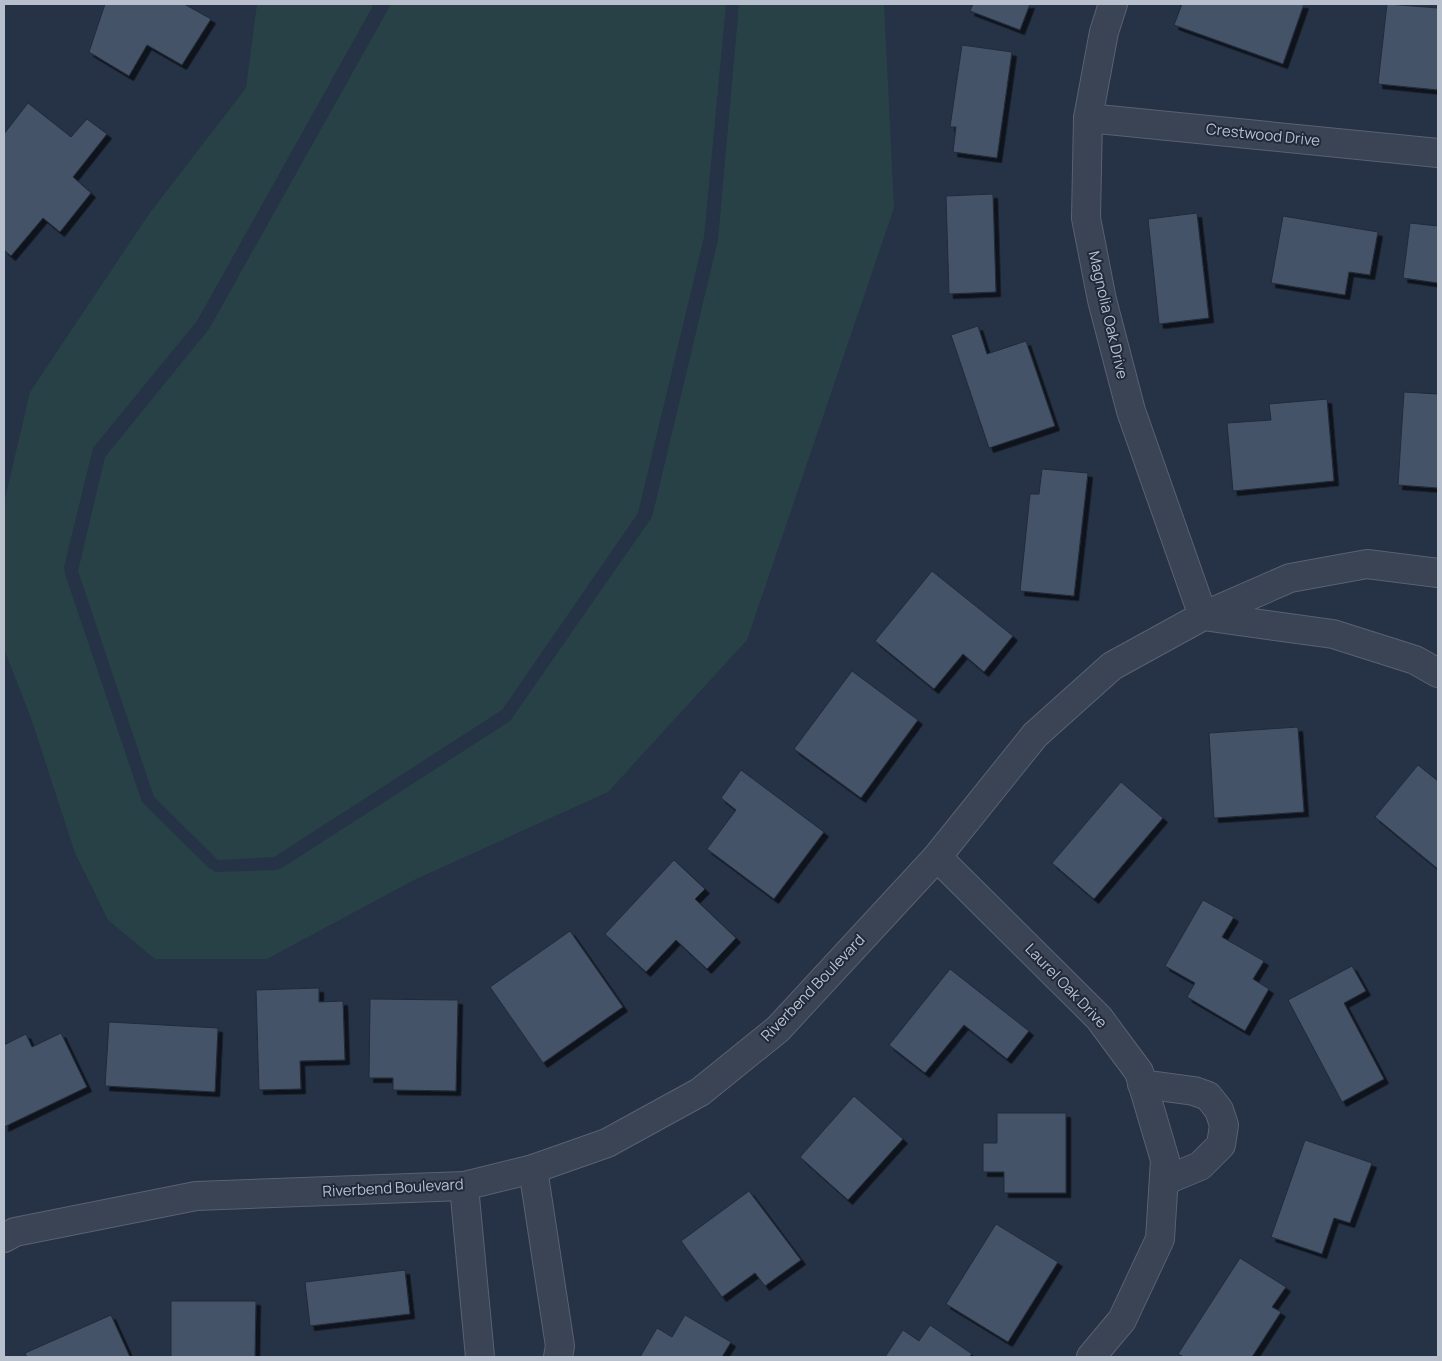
<svg xmlns="http://www.w3.org/2000/svg" width="1442" height="1361" viewBox="0 0 1442 1361" font-family="Manrope,sans-serif">
<style>
.green{fill:#284146}
.building{fill:#455267;stroke:#212b3b;filter:url(#shadow)}
.lines{fill:none;stroke-linecap:round;stroke-linejoin:round}
.minor-casing{stroke:#596271;stroke-width:30}
.minor{stroke:#3b4454;stroke-width:28}
.labels{text-anchor:middle;stroke-width:4;stroke-linejoin:round;paint-order:stroke}
.street-label{font-size:15px;fill:#b8c0cd;stroke:#1f293a}
</style>
<defs>
<filter id="shadow"><feDropShadow dx="4.5" dy="4.5" stdDeviation="0" flood-color="#0009"/></filter>
</defs>
<rect width="100%" height="100%" fill="#263245"/>
<g class="green">
<polygon points="257,4 374,4 197,321 93,448 64,567 65,574 142,802 209,868 216,872 276,870 282,868 510,721 652,517 718,240 739,4 884,4 894,208 747,640 608,792 414,880 267,959 155,959 108,920 75,853 31,718 4,649 4,503 30,392 149,214 246,88"/>
<polygon points="391,4 726,4 704,237 638,513 502,710 274,857 218,860 154,797 78,571 105,457 209,329"/>
</g>
<g class="building">
<polygon points="105,4 184,4 211,19 182,65 147,45 129,76 89,52"/>
<polygon points="973,4 1030,4 1020,30 970,11"/>
<polygon points="1182,4 1304,4 1283,64 1174,25"/>
<polygon points="1387,4 1438,8 1438,90 1378,84"/>
<polygon points="962,45 1012,52 997,158 953,152 956,127 950,127"/>
<polygon points="28,103 71,137 87,119 107,134 73,177 91,193 60,232 43,218 11,256 4,250 4,134"/>
<polygon points="993,194 996,292 949,294 946,196"/>
<polygon points="1197,213 1209,318 1159,324 1148,219"/>
<polygon points="1283,216 1378,232 1370,275 1349,272 1345,295 1271,283"/>
<polygon points="1410,223 1438,226 1438,283 1403,278"/>
<polygon points="978,326 987,354 1026,341 1055,426 989,448 951,335"/>
<polygon points="1404,392 1438,394 1438,488 1398,485"/>
<polygon points="1327,399 1334,481 1233,491 1227,423 1271,420 1269,404"/>
<polygon points="1042,469 1088,473 1074,596 1020,591 1030,494 1039,494"/>
<polygon points="932,571 1013,636 984,672 963,654 934,689 875,641"/>
<polygon points="852,671 918,720 861,798 794,749"/>
<polygon points="1298,727 1304,812 1214,818 1209,733"/>
<polygon points="1418,765 1438,781 1438,869 1375,817"/>
<polygon points="741,770 824,832 774,899 707,849 736,810 721,798"/>
<polygon points="1121,782 1163,818 1094,899 1052,863"/>
<polygon points="674,860 705,889 695,899 736,938 707,969 676,940 646,972 605,934"/>
<polygon points="1203,900 1234,917 1222,937 1264,961 1253,979 1269,989 1245,1031 1187,997 1195,983 1165,966"/>
<polygon points="570,931 623,1007 543,1063 490,987"/>
<polygon points="1352,966 1366,991 1344,1003 1384,1079 1342,1102 1288,1000"/>
<polygon points="950,969 1029,1031 1007,1059 964,1025 925,1073 889,1045"/>
<polygon points="319,988 319,1002 343,1001 345,1060 300,1061 301,1089 259,1090 256,990"/>
<polygon points="370,999 458,1000 456,1091 393,1090 393,1078 369,1078"/>
<polygon points="109,1022 218,1028 215,1092 105,1086"/>
<polygon points="61,1033 87,1087 4,1127 4,1045 26,1034 32,1047"/>
<polygon points="854,1096 903,1139 848,1200 800,1157"/>
<polygon points="997,1113 1066,1113 1066,1193 1004,1193 1004,1172 983,1172 983,1143 997,1143"/>
<polygon points="1305,1140 1372,1163 1350,1223 1334,1218 1322,1254 1271,1237"/>
<polygon points="749,1191 801,1260 765,1286 755,1273 722,1297 681,1241"/>
<polygon points="996,1224 1058,1262 1008,1342 946,1304"/>
<polygon points="1240,1258 1286,1287 1272,1307 1281,1312 1252,1357 1184,1357 1178,1354"/>
<polygon points="405,1270 410,1314 310,1326 305,1282"/>
<polygon points="171,1301 256,1301 255,1357 171,1357"/>
<polygon points="111,1315 130,1357 27,1357 25,1353"/>
<polygon points="685,1315 731,1342 722,1357 640,1357 657,1328 672,1337"/>
<polygon points="930,1325 972,1354 969,1357 885,1357 903,1330 919,1341"/>
</g>
<g class="lines">
<defs>
<g id="minor">
<polyline points="1113,4 1104,32 1088,118 1086,218 1102,300 1131,411 1203,616"/>
<polyline points="1088,118 1438,153"/>
<polyline points="1203,616 1333,634 1415,660 1438,673"/>
<polyline points="937,857 1099,1018 1139,1072 1165,1160 1160,1239 1122,1320 1091,1357"/>
<polyline points="1142,1084 1194,1091 1208,1096 1219,1110 1224,1125 1221,1145 1200,1166 1164,1181"/>
<polyline points="533,1169 560,1346 558,1357"/>
<polyline points="464,1186 480,1357"/>
<polyline points="4,1238 15,1232 196,1196 464,1186 533,1169 607,1143 700,1092 778,1029 937,857 1035,735 1112,666 1203,616 1290,578 1367,564 1438,573"/>
</g>
</defs>
<use href="#minor" class="minor-casing"/>
<use href="#minor" class="minor"/>
</g>
<g class="labels">
<g class="street-label">
<text transform="translate(1263 135) rotate(6)" y="5">Crestwood Drive</text>
<text transform="translate(1108 315) rotate(77)" y="5">Magnolia Oak Drive</text>
<text transform="translate(1066 986) rotate(46)" y="5">Laurel Oak Drive</text>
<text transform="translate(813 988) rotate(-46)" y="5">Riverbend Boulevard</text>
<text transform="translate(393 1188) rotate(-3)" y="5">Riverbend Boulevard</text>
</g>
</g>
<rect width="1442" height="1361" fill="none" stroke="#b8c0cd" stroke-width="10"/>
</svg>
